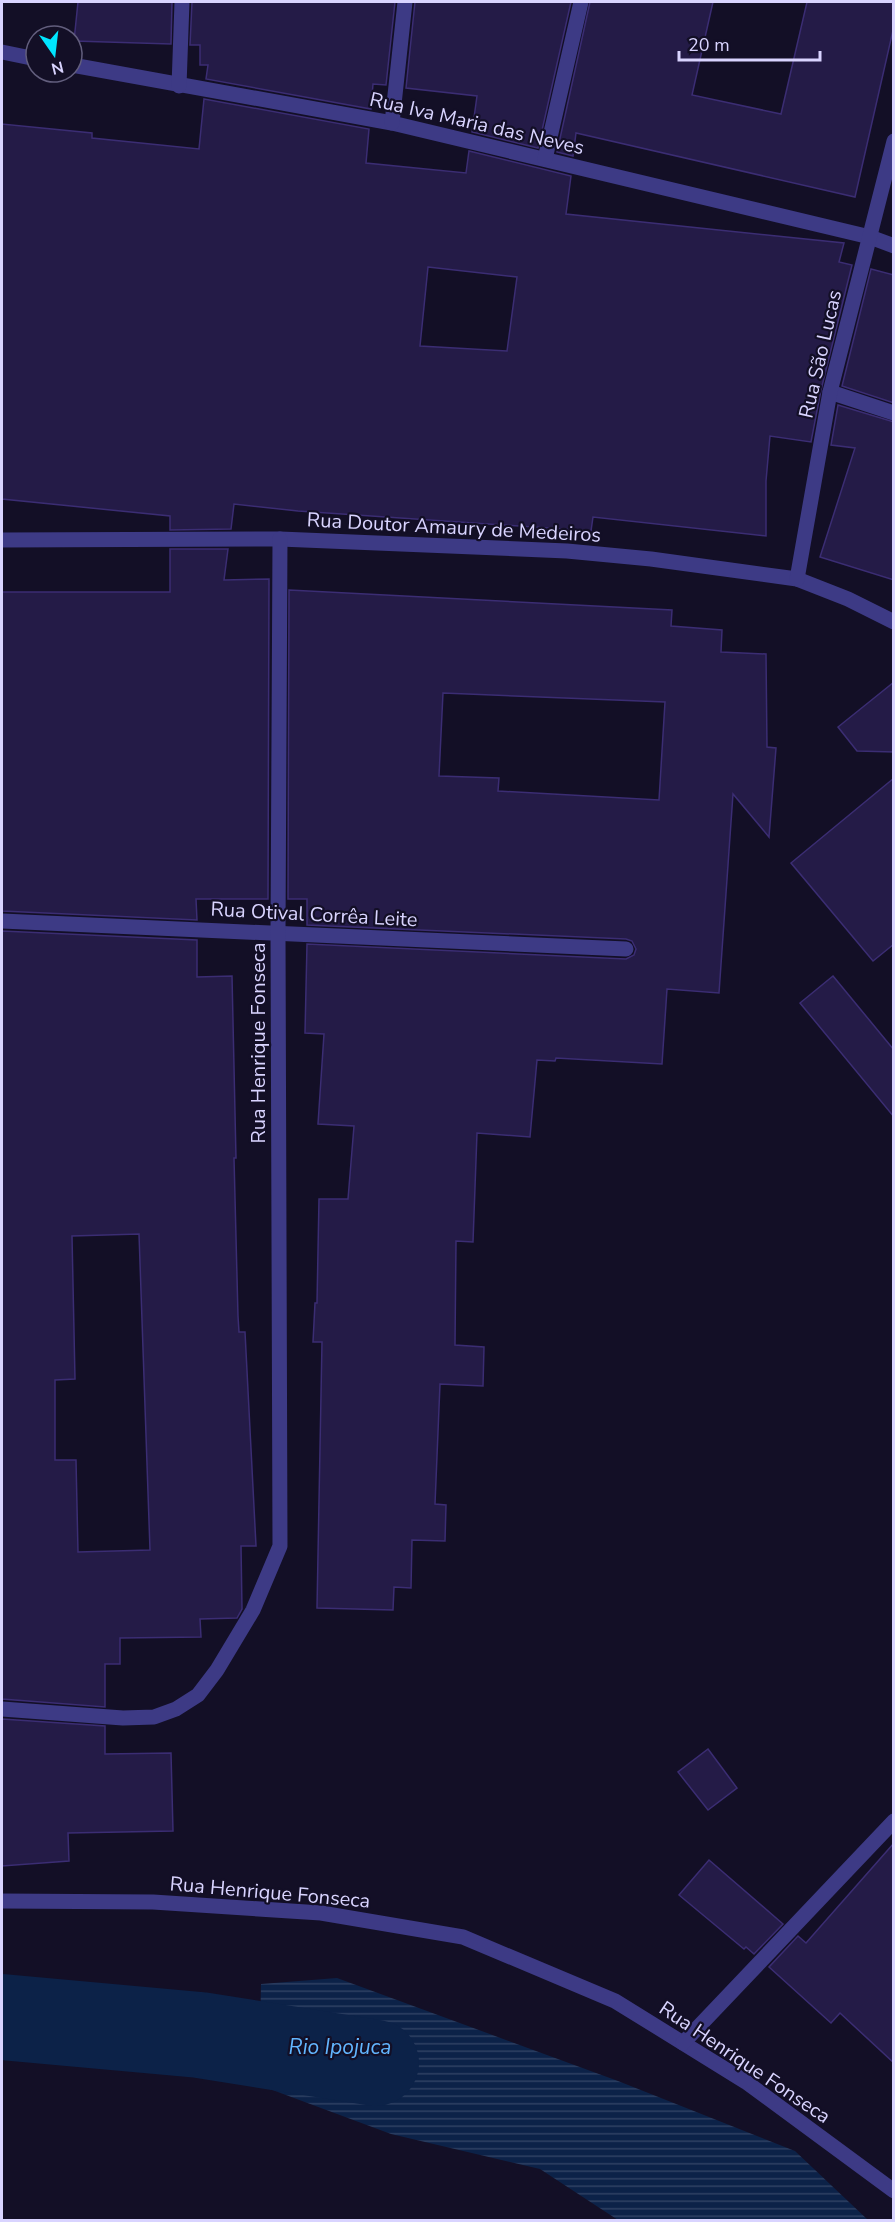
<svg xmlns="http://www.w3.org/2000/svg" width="895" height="2222" viewBox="0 0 895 2222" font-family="'Nunito Sans',sans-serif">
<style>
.water{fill:url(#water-rules)}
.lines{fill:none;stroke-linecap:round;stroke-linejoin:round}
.river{stroke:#0c2248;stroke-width:86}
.building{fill:#241b47;stroke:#3b2d73;stroke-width:1.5;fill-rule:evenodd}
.minor{stroke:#3d3a85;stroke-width:15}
.labels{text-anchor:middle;stroke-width:4.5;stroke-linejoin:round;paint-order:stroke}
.street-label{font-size:20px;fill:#d9d4ff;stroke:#130f26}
.water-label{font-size:21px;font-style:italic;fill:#62b6ff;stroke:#130f26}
</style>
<defs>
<pattern id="water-rules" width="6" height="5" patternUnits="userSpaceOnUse" patternTransform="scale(1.5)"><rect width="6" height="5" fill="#0c2248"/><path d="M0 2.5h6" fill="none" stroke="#2f4163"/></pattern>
</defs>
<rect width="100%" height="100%" fill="#130f26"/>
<polygon class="water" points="337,1978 618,2081 795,2151 868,2220 618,2220 540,2169 391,2134 259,2085 261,1984"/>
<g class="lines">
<polyline class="river" points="2,2017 200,2035 376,2063"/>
</g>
<g class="building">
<polygon points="78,2 172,2 171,44 74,41"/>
<polygon points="192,2 395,2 386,85 373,84 371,109 206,79 208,65 200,65 200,45 190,45"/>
<polygon points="415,2 571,2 538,148 472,132 477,96 406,88"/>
<polygon points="590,2 713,2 692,95 781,114 807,2 894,2 894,26 855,197 576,133 573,156 557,152"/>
<path d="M204,99L369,129L366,163L466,173L469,151L571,176L566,214L844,243L839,262L852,265L821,390L811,442L770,436L766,481V536L593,517L591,531L298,511L234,504L231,529L170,530V516L2,499V124L92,133V138L199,149ZM428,267L517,277L507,351L420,346Z"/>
<polygon points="871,269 894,275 894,403 842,386"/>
<polygon points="838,405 894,422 894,580 820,557 855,448 831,445"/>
<polygon points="170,549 228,549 224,580 269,579 268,899 196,899 197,920 2,911 2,592 170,592"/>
<path d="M289,590L672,610L671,626L722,630L721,652L766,654L767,747L776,748L769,837L733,794L719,993L667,989L662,1064L556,1058L555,1061L537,1060L530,1137L477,1133L473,1242L456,1241L455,1345L484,1347L483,1386L440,1384L435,1504L446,1505L445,1541L412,1540L411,1588L394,1587L393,1610L317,1608L322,1342H313L315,1303H317L319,1199H348L354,1126L318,1124L324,1034L305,1033L307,944L626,959L634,955L636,949L632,941L626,939L307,925V899H288ZM443,693L665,702L659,800L498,791L499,778L439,776Z"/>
<polygon points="894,682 894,752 857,751 838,727"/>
<polygon points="894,778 894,944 873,961 791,863"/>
<path d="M2,931L197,940V977L232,976L236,1158H234L238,1316L239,1332H245L256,1546H241L242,1609L237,1618L200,1619L201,1637L120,1638V1664H105V1707L2,1699ZM139,1234L150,1550L78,1552L76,1460H55V1380L75,1379L72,1236Z"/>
<polygon points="833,976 894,1050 894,1117 800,1003"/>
<polygon points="2,1719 105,1726 105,1754 171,1753 173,1831 68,1833 69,1861 2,1866"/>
<polygon points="708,1749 737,1788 708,1810 678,1772"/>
<polygon points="894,1843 894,2063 840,2013 831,2023 769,1967 798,1936 806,1943"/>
<polygon points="709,1860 783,1924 754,1954 746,1947 744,1949 679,1895"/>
</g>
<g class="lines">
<g class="minor">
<polyline points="2,52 36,59"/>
<polyline points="72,65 392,123 870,237 894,246"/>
<polyline points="179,86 182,2"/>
<polyline points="392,123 405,2"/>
<polyline points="545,159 581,2"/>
<polyline points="830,392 894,413"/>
<polyline points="2,540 280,539 567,551 651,559 797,579 848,599 894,622"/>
<polyline points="797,579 830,392 894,141"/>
<polyline points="2,921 626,949"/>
<polyline points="2,1709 123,1718 154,1717 176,1709 198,1695 217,1670 253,1610 280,1546 278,933 280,539"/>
<polyline points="2,1901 153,1902 321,1913 463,1937 615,2001 746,2082 894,2191"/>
<polyline points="683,2043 894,1821"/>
</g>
</g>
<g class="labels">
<g class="street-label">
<text transform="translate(477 123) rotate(13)" y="7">Rua Iva Maria das Neves</text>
<text transform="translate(820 354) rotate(-77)" y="7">Rua São Lucas</text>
<text transform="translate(454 527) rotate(3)" y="7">Rua Doutor Amaury de Medeiros</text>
<text transform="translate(314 914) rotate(3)" y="7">Rua Otival Corrêa Leite</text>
<text transform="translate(258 1043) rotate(-90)" y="7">Rua Henrique Fonseca</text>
<text transform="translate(270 1892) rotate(5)" y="7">Rua Henrique Fonseca</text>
<text transform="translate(745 2062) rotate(34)" y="7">Rua Henrique Fonseca</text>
</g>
<g class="water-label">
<text x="340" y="2054">Rio Ipojuca</text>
</g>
</g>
<rect width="895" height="2222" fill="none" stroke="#d9d4ff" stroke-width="6"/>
<g transform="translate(54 54) rotate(166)"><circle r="28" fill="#130f26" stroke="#625e7d" stroke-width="1.5"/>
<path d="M0-4.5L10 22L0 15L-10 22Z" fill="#00e5ff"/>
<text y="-9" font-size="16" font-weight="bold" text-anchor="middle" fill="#d9d4ff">N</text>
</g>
<path d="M679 51v9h141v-9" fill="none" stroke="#d9d4ff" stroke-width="3"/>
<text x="688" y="51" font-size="18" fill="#d9d4ff" stroke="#130f26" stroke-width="4.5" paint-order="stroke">20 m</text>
</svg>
